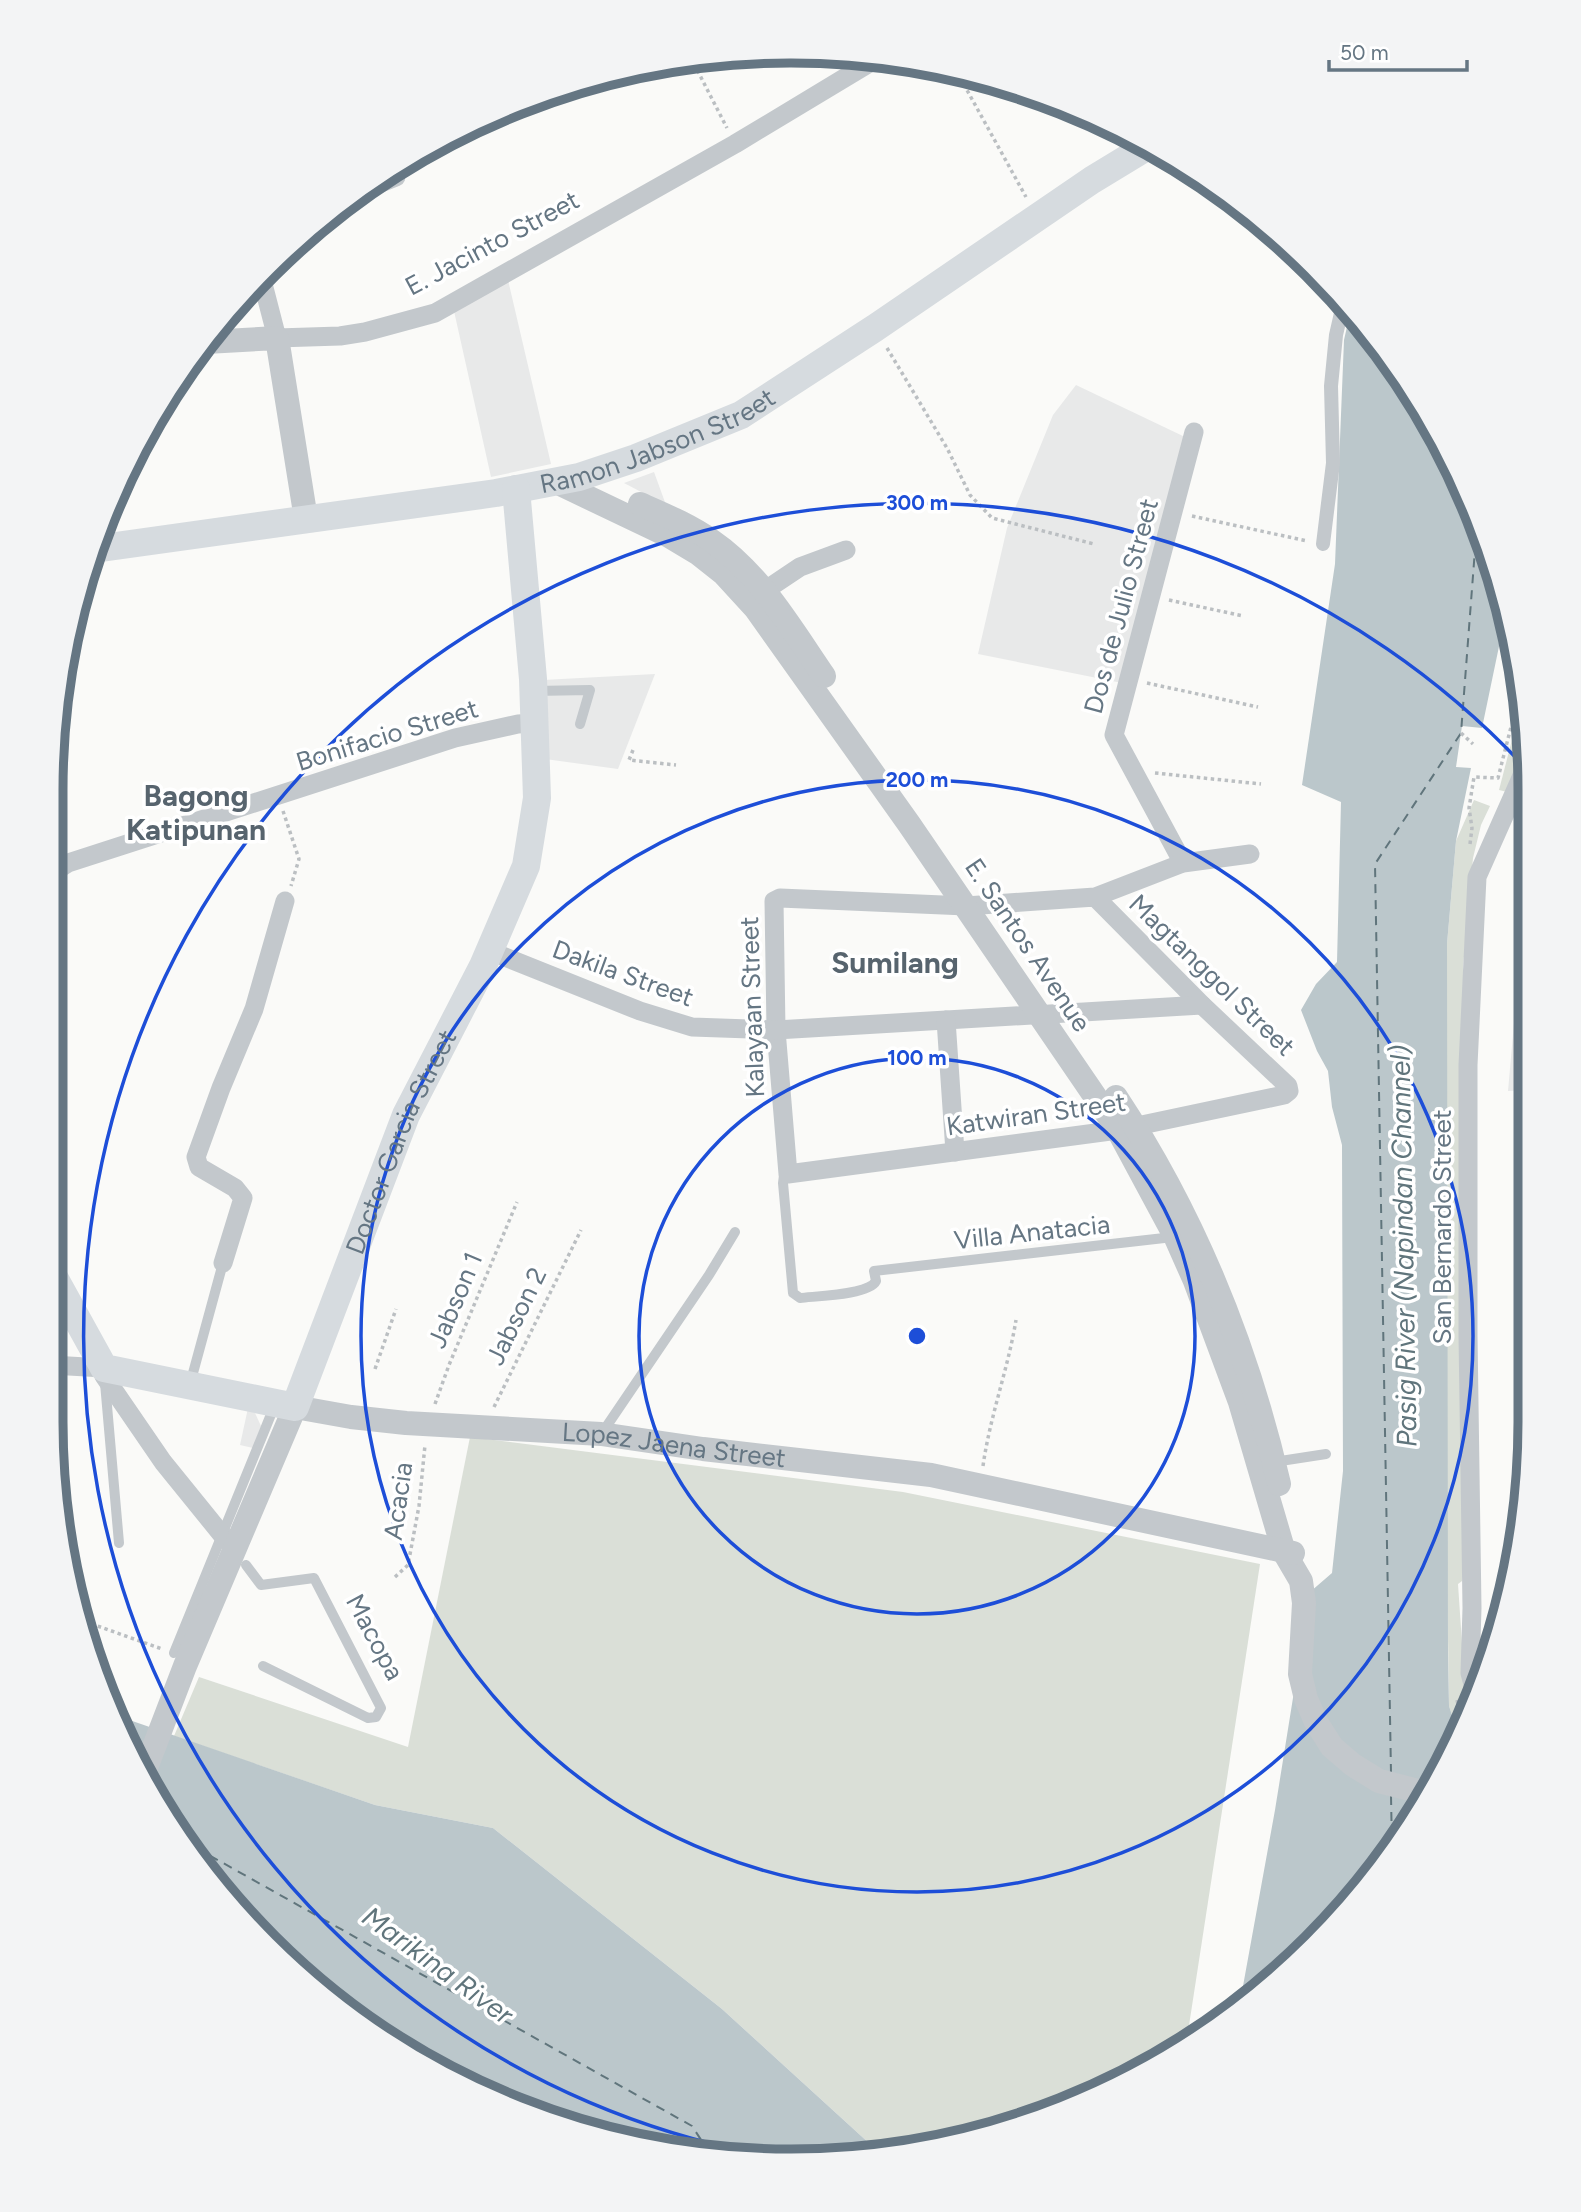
<svg xmlns="http://www.w3.org/2000/svg" width="1581" height="2212" viewBox="0 0 1581 2212" font-family="Figtree,sans-serif">
<style>
.built{fill:#e8e9e9}
.green{fill:#dadfd7}
.water{fill:#bbc7cb}
.lines{fill:none;stroke-linecap:round;stroke-linejoin:round}
.ferry{stroke:#60757c;stroke-width:2;stroke-dasharray:9 7;stroke-linecap:butt}
.path{stroke:#bbbfc2;stroke-width:3.5;stroke-dasharray:3.5 3.5;stroke-linecap:butt}
.service{stroke:#c3c8cc;stroke-width:10}
.pedestrian{stroke:#c3c8cc;stroke-width:14}
.minor{stroke:#c3c8cc;stroke-width:19}
.tertiary{stroke:#c3c8cc;stroke-width:24}
.secondary{stroke:#d6dbdf;stroke-width:28}
.ring{fill:none;stroke:#1d4ed8;stroke-width:3.5}
.labels{text-anchor:middle;stroke-width:7;stroke-linejoin:round;paint-order:stroke}
.street-label{font-size:26px;fill:#657683;stroke:#fff}
.water-label{font-size:28px;font-style:italic;fill:#60757c;stroke:#fff}
.quarter-label{font-size:30px;font-weight:bold;fill:#57646e;stroke:#fff}
.rim{fill:none;stroke:#657683;stroke-width:9}
.centre{fill:#1d4ed8;stroke:#fff;stroke-width:3.5}
.ring-label{font-size:21px;text-anchor:middle;font-weight:bold;fill:#1d4ed8;stroke:#fff;stroke-width:7;stroke-linejoin:round;paint-order:stroke}
</style>
<rect width="100%" height="100%" fill="#fafaf8"/>
<g class="built">
<polygon points="508,280 551,464 491,477 454,311"/>
<polygon points="1076,385 1185,437 1122,683 978,654 1007,528 1053,415"/>
<polygon points="654,472 666,505 624,483"/>
<polygon points="655,674 618,769 545,759 543,680"/>
<polygon points="1525,899 1526,1090 1508,1091"/>
<polygon points="248,1408 255,1413 261,1426 253,1448 240,1445"/>
</g>
<g class="green">
<polygon points="1514,732 1524,734 1524,796 1499,790"/>
<polygon points="1474,800 1490,806 1481,825 1473,858 1463,967 1462,1570 1462,1581 1458,1584 1464,1673 1472,1700 1459,1736 1449,1706 1447,1570 1447,944 1456,841"/>
<polygon points="470,1437 903,1492 1260,1564 1186,2045 1074,2105 882,2155 722,2009 493,1828 375,1805 174,1736 199,1677 408,1747"/>
</g>
<g class="water">
<polygon points="1351,309 1454,464 1505,599 1507,608 1482,728 1462,726 1456,767 1471,768 1456,841 1447,944 1448,1652 1449,1706 1459,1736 1454,1748 1377,1872 1278,1978 1239,2008 1275,1810 1310,1592 1332,1573 1343,1471 1342,1145 1332,1107 1328,1071 1317,1051 1301,1010 1316,984 1337,962 1341,802 1302,785 1335,564 1344,340"/>
<polygon points="112,1714 375,1805 493,1828 722,2009 882,2155 694,2155 599,2136 464,2085 302,1977 175,1832"/>
</g>
<g class="lines">
<g class="ferry">
<polyline points="1391,1773 1375,864 1461,733 1477,523"/>
<polyline points="1391,1796 1392,1848"/>
<polyline points="182,1840 692,2126 711,2155"/>
</g>
<g class="path">
<polyline points="691,58 727,128"/>
<polyline points="957,72 1026,197"/>
<polyline points="887,348 947,448 970,495 992,518 1094,544"/>
<polyline points="1192,516 1307,541"/>
<polyline points="1169,600 1243,616"/>
<polyline points="1147,683 1258,707"/>
<polyline points="1461,733 1473,744"/>
<polyline points="1505,748 1524,750"/>
<polyline points="633,750 629,760 676,765"/>
<polyline points="1155,773 1261,784"/>
<polyline points="283,811 299,859 291,886"/>
<polyline points="1470,844 1472,828 1469,808 1474,777 1498,778 1511,727 1522,725 1524,722"/>
<polyline points="375,1369 396,1309"/>
<polyline points="435,1404 449,1365 517,1202"/>
<polyline points="494,1407 581,1230"/>
<path d="M983,1466C990,1416 1008,1369 1016,1320"/>
<polyline points="395,1577 408,1565 419,1506 425,1445"/>
<polyline points="78,1619 162,1649"/>
<polyline points="1457,1700 1463,1725"/>
</g>
<g class="service">
<polyline points="534,691 590,690 580,724"/>
<path d="M788,1174L784,1175L783,1183L793,1293L800,1298C816,1296 869,1295 876,1281L874,1271L1173,1237"/>
<polyline points="1523,1368 1528,1369"/>
<polyline points="105,1383 119,1543"/>
<polyline points="190,1384 223,1263"/>
<polyline points="602,1433 709,1275 735,1232"/>
<polyline points="1274,1462 1326,1454"/>
<polyline points="246,1565 261,1585 314,1578 381,1708 376,1717 368,1718 263,1666"/>
<polyline points="174,1653 274,1407"/>
</g>
<polyline class="pedestrian" points="1323,544 1333,463 1331,386 1336,335 1344,300"/>
<g class="minor">
<polyline points="366,189 396,177"/>
<polyline points="261,276 277,338 340,336 365,332 435,313 735,144 876,59"/>
<polyline points="764,591 800,567 846,550"/>
<polyline points="1183,863 1114,735 1194,432"/>
<polyline points="57,870 68,863 455,738 518,724 535,723"/>
<polyline points="1095,897 1202,1005 1288,1086 1289,1091 1284,1095 1118,1130 788,1174 776,1030 774,901 780,898 966,906 1095,897 1183,863 1250,854"/>
<polyline points="490,951 640,1011 692,1027 776,1030 1202,1005"/>
<polyline points="946,1020 955,1152"/>
<polyline points="223,1263 243,1198 235,1188 199,1167 196,1157 221,1088 254,1009 285,901"/>
<polyline points="51,1365 104,1368"/>
<polyline points="104,1376 163,1462 227,1541"/>
<polyline points="1475,1692 1470,1673 1472,1608 1468,1335 1468,1065 1477,877 1524,771"/>
</g>
<g class="tertiary">
<polyline points="206,342 277,338 306,519"/>
<polyline points="556,482 669,536 699,554 723,573 756,609 909,824 1118,1130 1175,1236 1195,1281 1240,1402 1284,1552 1301,1581 1304,1603 1300,1674 1306,1699 1316,1722 1332,1747 1353,1765 1379,1781 1426,1793"/>
<path d="M640,504C665,515 689,525 712,541C760,574 791,628 824,676"/>
<path d="M1116,1097C1194,1215 1247,1346 1279,1484"/>
<path id="s1" d="M144,1773L185,1666L295,1407L351,1417L406,1423L601,1434L703,1449L931,1475L1293,1553"/>
</g>
<g class="secondary">
<path id="s2" d="M94,549L496,493L579,477L636,458L741,415L875,328L1092,180L1148,146"/>
<path id="s3" d="M51,1272L104,1368L295,1407L406,1115L483,966L526,866L537,798L533,679L516,489"/>
</g>
</g>
<g class="ring">
<circle cx="917" cy="1336" r="278"/>
<circle cx="917" cy="1336" r="556"/>
<path d="M758 2154A833 833 0 1 1 1521 763"/>
</g>
<g class="labels">
<g class="street-label">
<text transform="translate(492 243) rotate(-28)" y="9">E. Jacinto Street</text>
<text dy="9" stroke="none"><textPath href="#s2" startOffset="576">Ramon Jabson Street</textPath></text>
<text transform="translate(1121 606) rotate(-75)" y="9">Dos de Julio Street</text>
<text transform="translate(387 735) rotate(-17)" y="9">Bonifacio Street</text>
<text transform="translate(1028 945) rotate(56)" y="9">E. Santos Avenue</text>
<text transform="translate(623 973) rotate(20)" y="9">Dakila Street</text>
<text transform="translate(1212 975) rotate(44)" y="9">Magtanggol Street</text>
<text transform="translate(752 1007) rotate(-92)" y="9">Kalayaan Street</text>
<text transform="translate(1036 1114) rotate(-8)" y="9">Katwiran Street</text>
<text dy="9" stroke="none"><textPath href="#s3" startOffset="590">Doctor Garcia Street</textPath></text>
<text transform="translate(1442 1227) rotate(-90)" y="9">San Bernardo Street</text>
<text transform="translate(1032 1232) rotate(-6)" y="9">Villa Anatacia</text>
<text transform="translate(455 1300) rotate(-67)" y="9">Jabson 1</text>
<text transform="translate(516 1316) rotate(-64)" y="9">Jabson 2</text>
<text dy="9" stroke="none"><textPath href="#s1" startOffset="777">Lopez Jaena Street</textPath></text>
<text transform="translate(398 1501) rotate(-82)" y="9">Acacia</text>
<text transform="translate(375 1637) rotate(62)" y="9">Macopa</text>
</g>
<g class="water-label">
<text transform="translate(1403 1246) rotate(-91)" y="10">Pasig River (Napindan Channel)</text>
<text transform="translate(438 1965) rotate(36)" y="10">Marikina River</text>
</g>
<g class="quarter-label">
<text x="196" y="806">Bagong<tspan x="196" dy="34">Katipunan</tspan></text>
<text x="895" y="973">Sumilang</text>
</g>
</g>
<path d="M0 0H1581V2212H0ZM790 63H791A727 727 0 0 1 1518 790V1422A727 727 0 0 1 791 2149H790A727 727 0 0 1 63 1422V790A727 727 0 0 1 790 63Z" fill="#f3f4f5" fill-rule="evenodd"/>
<path class="rim" d="M790 63H791A727 727 0 0 1 1518 790V1422A727 727 0 0 1 791 2149H790A727 727 0 0 1 63 1422V790A727 727 0 0 1 790 63Z"/>
<circle cx="917" cy="1336" r="10" class="centre"/>
<g class="ring-label">
<text x="917" y="510">300 m</text>
<text x="917" y="787">200 m</text>
<text x="917" y="1065">100 m</text>
</g>
<path d="M1329 60v10h138v-10" fill="none" stroke="#657683" stroke-width="3.5"/>
<text x="1340" y="60" font-size="21" fill="#657683" stroke="#ffffff" stroke-width="5" paint-order="stroke">50 m</text>
</svg>
